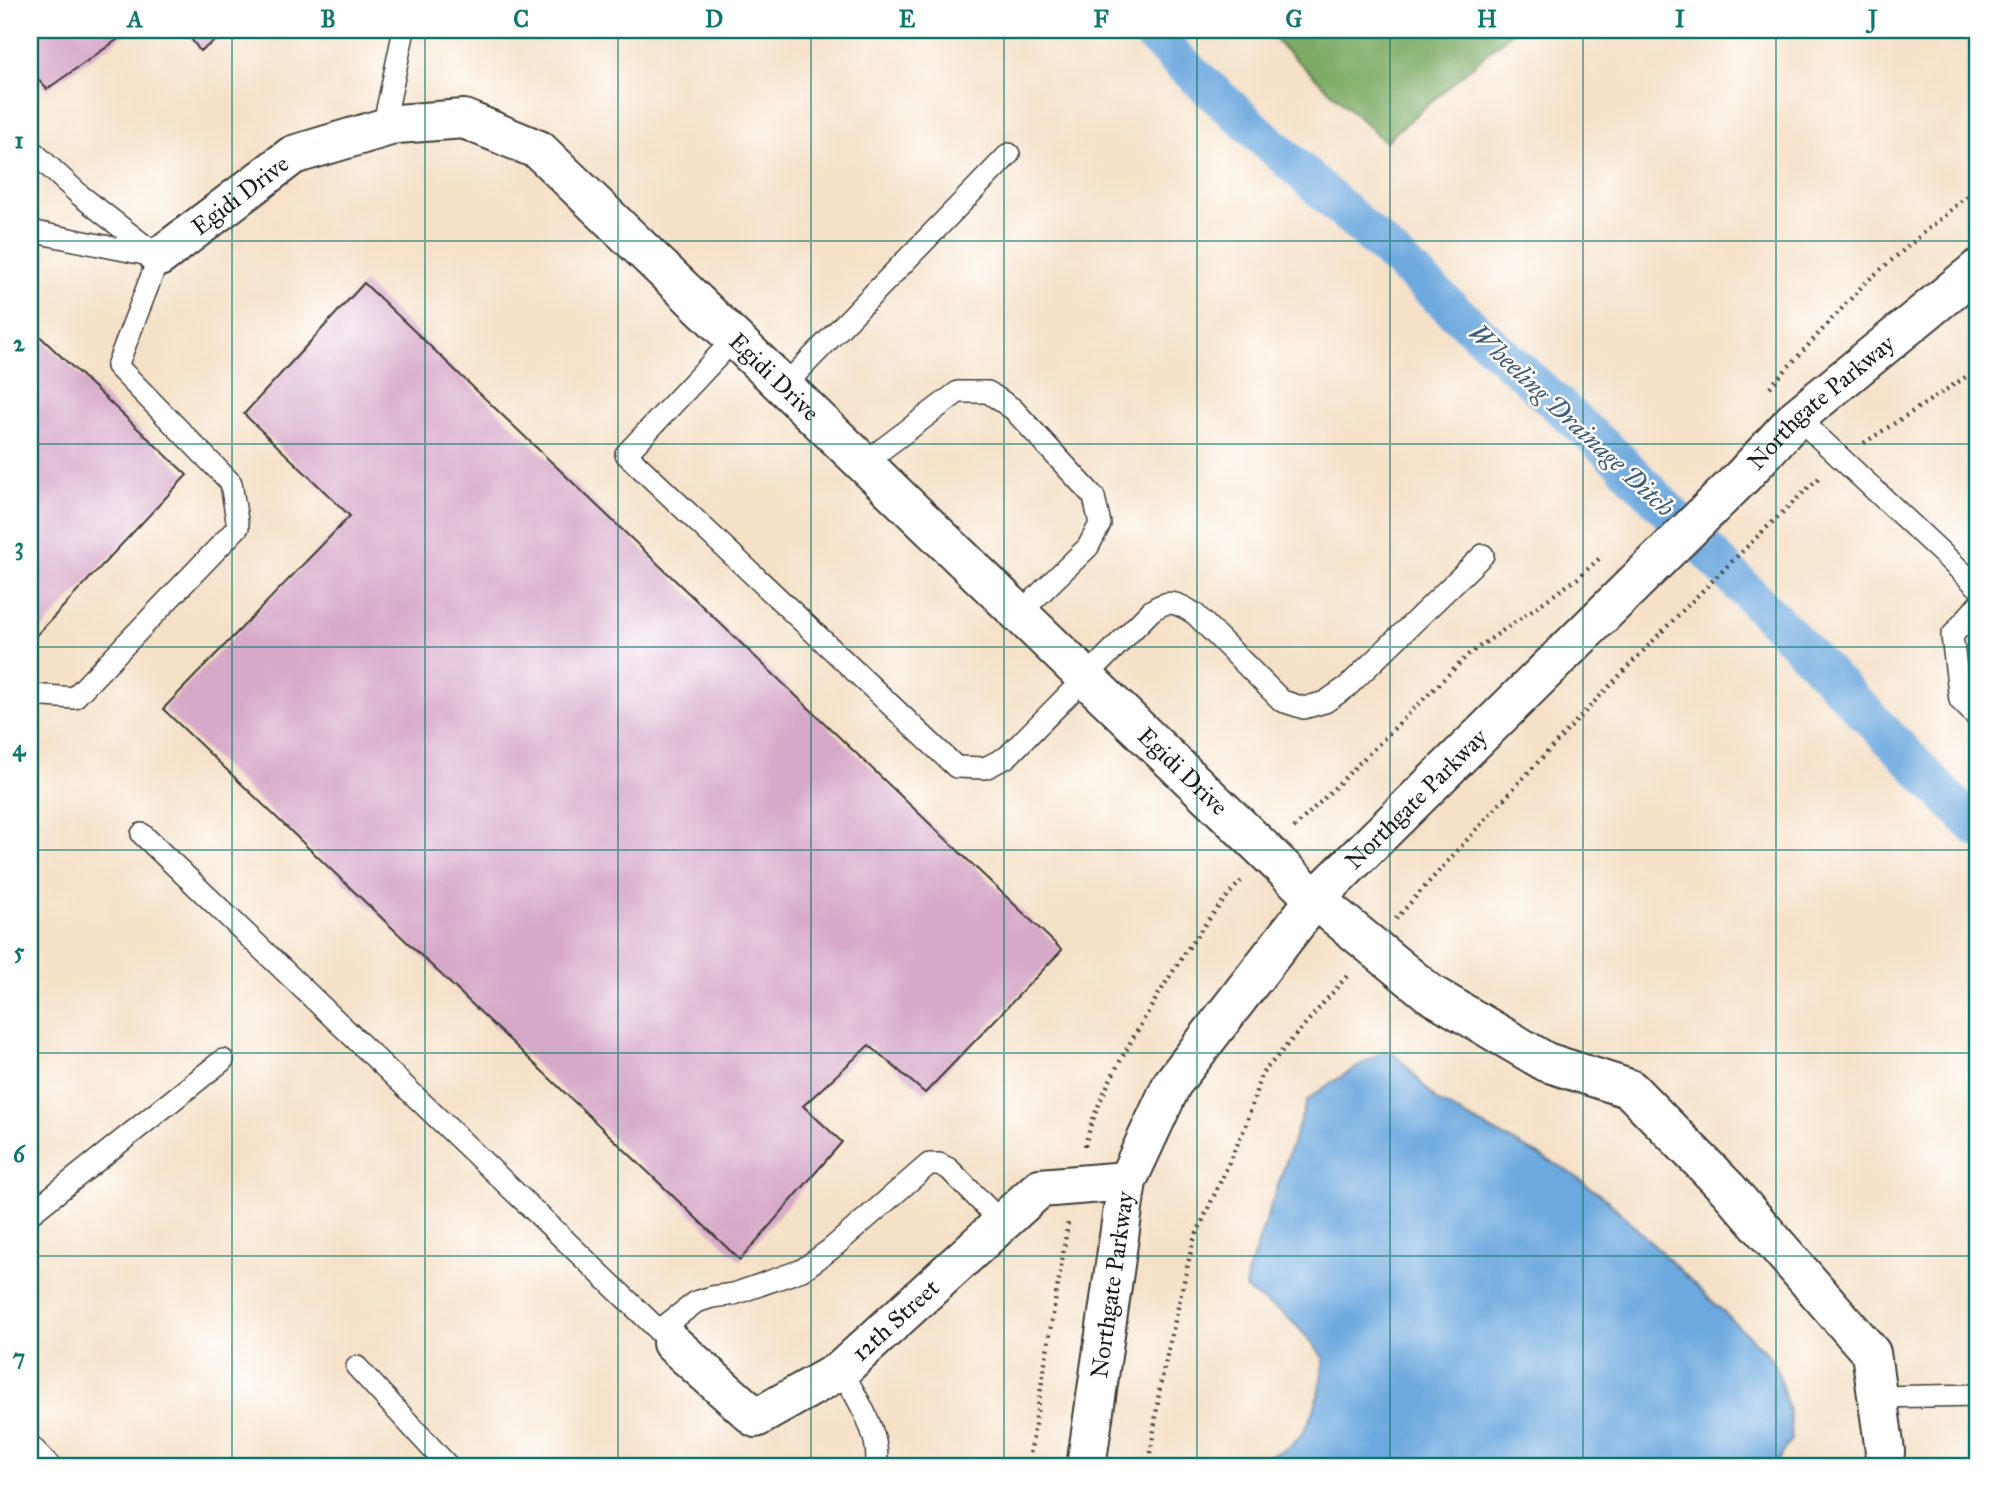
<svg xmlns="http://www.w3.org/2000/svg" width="2008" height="1497" viewBox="0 0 2008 1497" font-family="'IM FELL Great Primer',serif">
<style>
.forest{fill:#7eac66;stroke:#4d6441;stroke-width:2}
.water{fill:#6da9de;stroke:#44627d;stroke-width:2}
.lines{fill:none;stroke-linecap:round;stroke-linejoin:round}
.canal{stroke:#6da9de;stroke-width:38}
.building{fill:#d7a9c8}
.lane-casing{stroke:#3d3a36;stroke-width:24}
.street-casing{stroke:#3d3a36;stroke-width:42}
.secondary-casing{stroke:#3d3a36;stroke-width:42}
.path{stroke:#3d3a36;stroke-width:4.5;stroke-dasharray:2 5;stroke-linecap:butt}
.lane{stroke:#fff;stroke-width:21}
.street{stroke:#fff;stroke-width:38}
.secondary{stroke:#fff;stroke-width:38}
.grid{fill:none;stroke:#0f766e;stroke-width:2;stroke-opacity:0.55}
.labels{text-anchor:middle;stroke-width:5;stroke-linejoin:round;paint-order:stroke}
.street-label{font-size:24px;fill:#1c1c1c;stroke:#fff}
.water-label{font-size:26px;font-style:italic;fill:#405b73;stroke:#fff}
.neatline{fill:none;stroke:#0f766e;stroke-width:2.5}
.grid-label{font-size:23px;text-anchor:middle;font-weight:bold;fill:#0f766e}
</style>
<rect width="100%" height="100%" fill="#fff"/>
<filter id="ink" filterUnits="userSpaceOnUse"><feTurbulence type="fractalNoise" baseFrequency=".0143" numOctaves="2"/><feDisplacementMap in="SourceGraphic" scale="14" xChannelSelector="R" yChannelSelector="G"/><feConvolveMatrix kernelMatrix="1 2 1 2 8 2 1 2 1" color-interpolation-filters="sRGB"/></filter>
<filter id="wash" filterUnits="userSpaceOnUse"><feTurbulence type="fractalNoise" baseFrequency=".00686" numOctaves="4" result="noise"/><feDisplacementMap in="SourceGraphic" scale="28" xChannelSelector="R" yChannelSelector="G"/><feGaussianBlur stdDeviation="1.57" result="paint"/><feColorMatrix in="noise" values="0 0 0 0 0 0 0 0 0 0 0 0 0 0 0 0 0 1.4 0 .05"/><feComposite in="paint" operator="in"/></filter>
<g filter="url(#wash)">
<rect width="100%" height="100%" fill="#f5e1c8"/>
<polygon class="forest" points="1264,30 1514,30 1385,142"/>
<path class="water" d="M1382,1051L1392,1053L1402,1061L1437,1101L1567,1170L1607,1200L1764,1351L1776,1366L1790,1416L1792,1439L1774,1467H1222C1239,1458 1256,1460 1274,1454C1313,1442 1320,1393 1324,1358C1311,1342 1298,1325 1282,1313C1269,1304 1256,1299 1245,1288L1247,1275L1307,1101C1330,1080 1357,1070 1382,1051Z"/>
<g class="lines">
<polyline class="canal" points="1147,30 1181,63 1621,462 1978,829"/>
</g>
<g id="blocks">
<g class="building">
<polygon points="30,30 131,30 47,89 30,71"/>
<polygon points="185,30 231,30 200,51"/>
<polygon points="364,283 1062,950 925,1093 869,1045 803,1106 842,1142 740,1260 163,709 350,516 244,414"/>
<polygon points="30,327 187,475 30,642"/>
</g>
</g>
</g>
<g filter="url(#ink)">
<use href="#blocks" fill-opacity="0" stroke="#3d3a36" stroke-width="2"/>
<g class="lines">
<defs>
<g id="lane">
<polyline points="383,128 404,30"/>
<polyline points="30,149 81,196 159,257"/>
<polyline points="30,231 154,256"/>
<path d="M735,338L626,454L956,767L985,768L1007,757L1151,611C1169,598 1177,603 1195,614L1282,701L1304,708L1325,702L1347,687L1483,555"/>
<polyline points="784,386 1009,154"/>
<polyline points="1797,417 1978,587"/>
<polyline points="864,463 958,392 988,392 1013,409 1094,497 1100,524 1088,547 1020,613"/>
<polyline points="1978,605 1952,636 1960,700 1978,718"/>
<polyline points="30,695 74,698 238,527 231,483 117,366 159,257"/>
<polyline points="142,834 672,1343"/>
<polyline points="30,1214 223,1060"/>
<polyline points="658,1331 696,1302 712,1297 734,1294 802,1270 831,1249 929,1164 939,1164 949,1169 1002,1223"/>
<polyline points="357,1367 449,1467"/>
<path d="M841,1370C856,1396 882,1436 876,1467"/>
<polyline points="1877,1397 1978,1395"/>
<polyline points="30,1445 51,1467"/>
</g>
<g id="street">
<path id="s1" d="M159,257L293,155L397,124L464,119L539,150L1315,899L1429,993L1546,1062L1630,1089L1728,1189L1871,1353L1885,1451L1884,1467"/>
<path id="s2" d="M672,1343L756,1418L841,1370L1040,1188L1127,1181"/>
</g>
<g id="secondary">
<path id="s3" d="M1086,1467L1127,1181L1172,1084L1315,899L1743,476L1797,417L1978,269"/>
</g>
</defs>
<use href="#lane" class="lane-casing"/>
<use href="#street" class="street-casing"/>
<use href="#secondary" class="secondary-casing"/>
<g class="path">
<polyline points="1770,387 1866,282 1978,187"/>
<polyline points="1864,443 1978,369"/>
<polyline points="1294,828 1469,654 1578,578 1601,557"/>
<path d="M1396,919C1532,766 1669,618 1819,478"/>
<path d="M1085,1146C1096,1100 1121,1059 1144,1019C1173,970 1202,923 1241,881"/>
<polyline points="1028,1467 1068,1223"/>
<polyline points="1149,1467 1160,1386 1193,1242 1246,1125 1261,1075 1347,976"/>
</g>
<use href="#lane" class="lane"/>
<use href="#street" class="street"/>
<use href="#secondary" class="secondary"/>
</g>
</g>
<path class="grid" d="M232,30V1467M425,30V1467M618,30V1467M811,30V1467M1004,30V1467M1197,30V1467M1390,30V1467M1583,30V1467M1776,30V1467M30,241H1978M30,444H1978M30,647H1978M30,850H1978M30,1053H1978M30,1256H1978"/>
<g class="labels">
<g class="street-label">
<text dy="8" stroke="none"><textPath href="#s1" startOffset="102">Egidi Drive</textPath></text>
<text dy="8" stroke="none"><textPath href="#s1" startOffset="752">Egidi Drive</textPath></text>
<text dy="8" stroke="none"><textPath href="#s3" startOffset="1339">Northgate Parkway</textPath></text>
<text dy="8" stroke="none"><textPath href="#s1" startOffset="1320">Egidi Drive</textPath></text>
<text dy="8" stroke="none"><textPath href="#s3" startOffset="772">Northgate Parkway</textPath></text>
<text dy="8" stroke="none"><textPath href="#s3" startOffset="184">Northgate Parkway</textPath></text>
<text dy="8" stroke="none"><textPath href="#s2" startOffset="284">12th Street</textPath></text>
</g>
<g class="water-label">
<text transform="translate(1572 420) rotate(43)" y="9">Wheeling Drainage Ditch</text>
</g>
</g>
<rect width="2008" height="1497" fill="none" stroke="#fff" stroke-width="77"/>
<rect x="38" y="38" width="1931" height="1420" class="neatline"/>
<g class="grid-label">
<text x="135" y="27">A</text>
<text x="328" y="27">B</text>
<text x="521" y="27">C</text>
<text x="714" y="27">D</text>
<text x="907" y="27">E</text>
<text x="1101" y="27">F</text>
<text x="1294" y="27">G</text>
<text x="1487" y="27">H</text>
<text x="1680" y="27">I</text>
<text x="1873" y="27">J</text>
<text x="19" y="148">1</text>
<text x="19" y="351">2</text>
<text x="19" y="554">3</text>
<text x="19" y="756">4</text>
<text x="19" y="959">5</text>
<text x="19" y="1162">6</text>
<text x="19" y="1365">7</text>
</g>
</svg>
